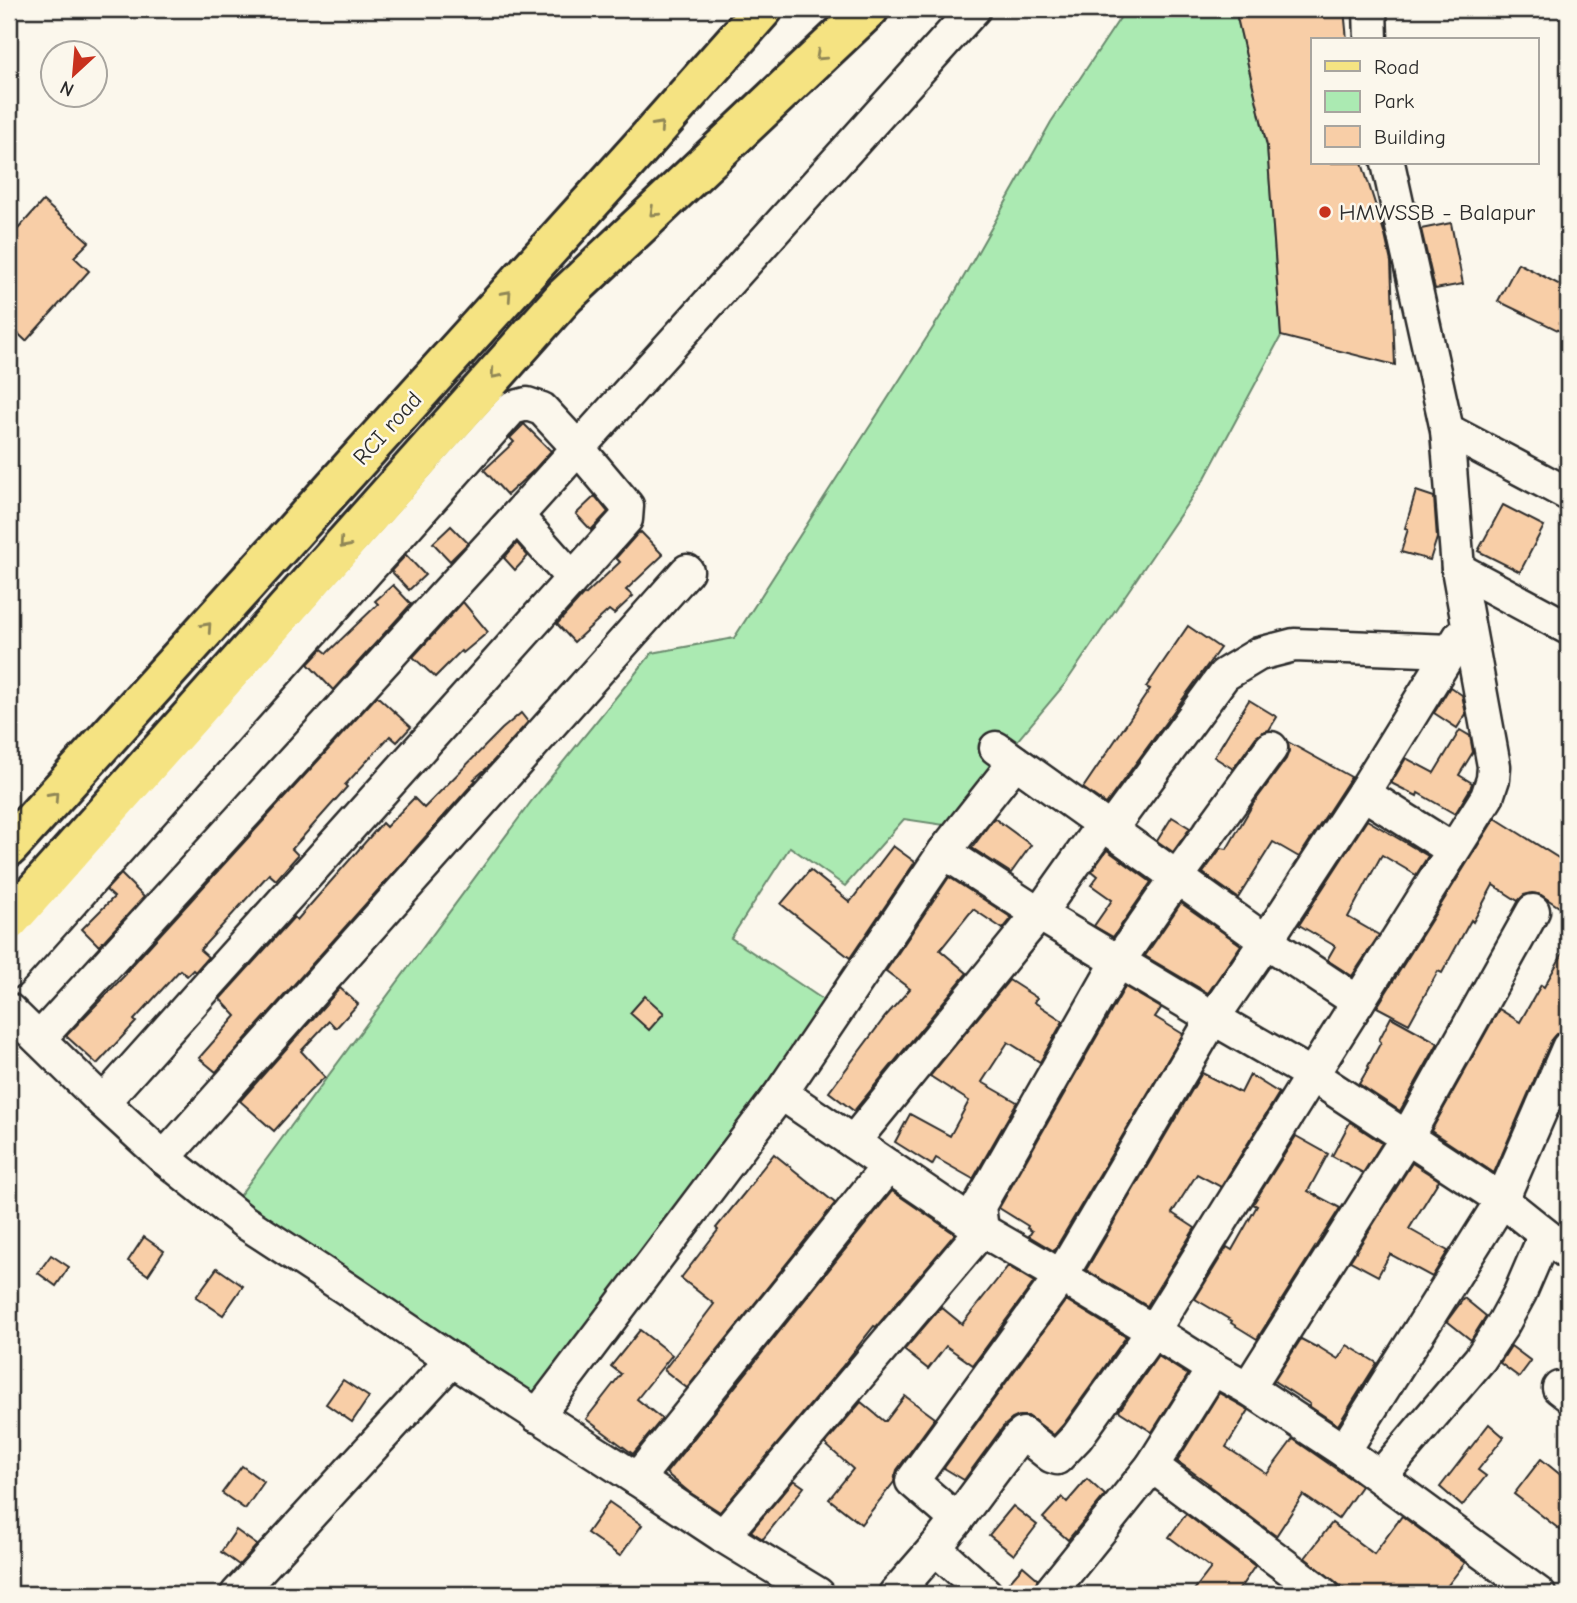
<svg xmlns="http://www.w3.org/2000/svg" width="1577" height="1603" viewBox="0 0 1577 1603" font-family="'Comic Neue',sans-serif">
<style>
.green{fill:#abeab2;stroke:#6b8a6e;stroke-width:2}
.building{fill:#f8cea7;stroke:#2b2b2b;stroke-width:2}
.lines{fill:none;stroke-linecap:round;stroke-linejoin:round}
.minor-casing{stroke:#2b2b2b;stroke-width:37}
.major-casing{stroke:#2b2b2b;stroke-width:44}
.minor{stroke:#fbf7ec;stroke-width:32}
.major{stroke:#f5e382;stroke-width:38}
.oneway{stroke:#908756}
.poi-dot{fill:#c8321e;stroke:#fbf7ec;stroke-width:2.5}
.labels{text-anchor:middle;stroke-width:5;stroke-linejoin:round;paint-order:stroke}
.poi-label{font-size:23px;fill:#2b2b2b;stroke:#fbf7ec;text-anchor:start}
.street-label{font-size:23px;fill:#2b2b2b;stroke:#fbf7ec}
</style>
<rect width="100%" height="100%" fill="#fbf7ec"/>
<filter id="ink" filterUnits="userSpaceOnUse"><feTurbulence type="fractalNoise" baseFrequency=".0143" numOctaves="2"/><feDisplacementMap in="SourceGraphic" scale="14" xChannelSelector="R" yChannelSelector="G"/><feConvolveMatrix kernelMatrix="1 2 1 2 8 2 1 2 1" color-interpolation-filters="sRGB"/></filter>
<g filter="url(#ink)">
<polygon class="green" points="1126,9 1235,9 1267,146 1281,336 1205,478 1065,684 964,804 944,825 904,819 845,886 790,847 731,938 825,1001 541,1399 237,1199 533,799 652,653 734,638 949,303 1051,122"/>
<g class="building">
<polygon points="1235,9 1344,9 1347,40 1313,40 1313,163 1362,163 1385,235 1391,262 1395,365 1281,336 1267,146"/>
<polygon points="43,201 89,242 74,257 89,271 26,341 9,325 9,239"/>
<polygon points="1451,223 1463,284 1435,289 1421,229"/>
<polygon points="1518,263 1568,289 1568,335 1498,301"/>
<polygon points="524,424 551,451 533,471 507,495 484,470 514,442 510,438"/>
<polygon points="1416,491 1434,497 1437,538 1430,560 1401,552 1408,529 1405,528"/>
<polygon points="595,496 608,512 591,530 576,514"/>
<polygon points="1503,505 1544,526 1520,572 1478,551"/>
<polygon points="451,526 468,543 450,561 433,543"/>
<polygon points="639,532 640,533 641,532 663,555 626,590 633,596 614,614 609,610 574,642 557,624 584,594 585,595 620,562 616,558"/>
<polygon points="517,543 528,556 515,570 504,558"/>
<polygon points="406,555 425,575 409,590 391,571"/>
<polygon points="393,585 411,604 333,690 308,664 322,649 327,653 378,604 375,601"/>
<polygon points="463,602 488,632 463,653 461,651 435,677 413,657"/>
<polygon points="1188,626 1220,648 1106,804 1083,788 1150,689 1146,687"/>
<polygon points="1450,687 1462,695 1466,714 1457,728 1434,713"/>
<polygon points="377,696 411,727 397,742 390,736 345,785 347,787 292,849 298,855 276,880 269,874 200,950 208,957 195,972 193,970 187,976 180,970 134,1020 136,1022 97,1064 66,1036 126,974 125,973"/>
<polygon points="1249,700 1277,717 1269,730 1263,732 1256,737 1233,769 1214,757"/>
<polygon points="521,713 528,722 487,768 474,779 476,780 216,1072 199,1058 236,1016 220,999 294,917 297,920 382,823 386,827 414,798 424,808 502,729"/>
<polygon points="1460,730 1470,736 1473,752 1459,775 1472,783 1470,789 1455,814 1418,793 1417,796 1391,783 1406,758 1434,773"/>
<polygon points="1288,742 1351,777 1299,857 1273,842 1238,898 1203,873 1221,848 1227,849 1253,804 1286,759 1289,751"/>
<polygon points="1172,817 1190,828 1173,852 1157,841"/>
<polygon points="994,818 1031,845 1011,873 972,848"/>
<polygon points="1495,818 1568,864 1568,913 1541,895 1532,893 1524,895 1518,901 1493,885 1473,922 1471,920 1442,973 1438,971 1409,1024 1377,1007"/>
<polygon points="1367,820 1428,856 1416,875 1382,855 1380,858 1348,917 1379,935 1352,976 1327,960 1335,946 1299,925"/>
<polygon points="893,846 915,862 850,958 781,904 810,870 850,902"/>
<polygon points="1107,850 1151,882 1113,937 1094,926 1112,900 1091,885 1098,876 1092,871"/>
<polygon points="121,874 144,897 99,946 82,929 114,897 106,890"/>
<polygon points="949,877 1012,918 1003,929 973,909 940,950 967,973 854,1111 829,1092 885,1017 910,989 886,971"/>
<polygon points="1181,903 1241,945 1208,993 1145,956"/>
<polygon points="1568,944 1568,1030 1558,1033 1551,1041 1494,1173 1431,1131 1499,1009 1520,1022 1541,985 1544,987"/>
<polygon points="1009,980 1037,998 1034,1002 1063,1021 1040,1062 1008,1042 982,1082 1017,1102 973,1179 936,1158 932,1165 895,1142 910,1114 950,1136 969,1101 930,1076"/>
<polygon points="1125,987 1161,1008 1155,1017 1183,1034 1054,1251 1029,1236 1032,1231 1027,1228 1028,1226 999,1208"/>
<polygon points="340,988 358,1004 336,1028 329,1021 301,1051 325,1077 309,1092 274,1131 240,1101"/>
<polygon points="645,996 664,1013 649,1030 630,1013"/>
<polygon points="1391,1017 1438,1043 1400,1111 1359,1084 1369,1067 1368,1066 1381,1042 1379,1040"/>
<polygon points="1202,1073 1241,1093 1250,1075 1279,1093 1221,1187 1197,1174 1172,1213 1195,1228 1147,1306 1086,1270"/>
<polygon points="1350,1122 1382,1143 1363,1173 1332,1156"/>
<polygon points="1296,1136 1328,1154 1308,1191 1340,1208 1257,1339 1231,1323 1232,1321 1195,1299 1227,1247 1232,1250 1257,1206 1253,1204"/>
<polygon points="774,1154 835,1203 687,1388 664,1370 714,1304 681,1278 718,1230 716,1228 755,1180 754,1179"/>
<polygon points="1412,1163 1439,1180 1409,1229 1448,1251 1432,1277 1390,1254 1378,1276 1350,1261"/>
<polygon points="892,1191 955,1234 876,1327 874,1326 841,1368 720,1512 689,1492 666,1473"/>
<polygon points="144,1237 164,1251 148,1275 128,1261"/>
<polygon points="51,1255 69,1267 56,1286 38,1273"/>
<polygon points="1008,1266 1034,1282 973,1365 946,1346 928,1369 904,1350 941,1307 962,1324"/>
<polygon points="217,1268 243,1286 223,1315 196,1297"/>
<polygon points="1464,1298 1486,1316 1471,1340 1447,1321"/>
<polygon points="1066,1300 1126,1337 1063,1425 1054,1435 1034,1420 1028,1416 1019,1416 1012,1419 1003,1427 964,1480 944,1468"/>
<polygon points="640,1330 672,1355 637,1399 662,1419 633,1454 586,1419 621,1374 611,1366"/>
<polygon points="1301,1339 1316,1347 1317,1346 1338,1359 1347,1345 1377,1363 1338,1425 1309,1406 1310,1404 1274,1381"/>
<polygon points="1511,1346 1531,1361 1519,1377 1500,1363"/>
<polygon points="1158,1356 1188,1375 1152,1432 1119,1411"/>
<polygon points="343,1380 369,1397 352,1422 326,1404"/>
<polygon points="1219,1393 1249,1410 1226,1447 1267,1474 1293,1439 1361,1486 1338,1519 1303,1495 1276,1536 1208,1485 1209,1484 1177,1461"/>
<polygon points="905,1396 935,1418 897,1470 894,1482 861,1524 829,1499 853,1469 825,1444 861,1402 884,1421 886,1421"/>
<polygon points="1489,1424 1504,1437 1478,1470 1486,1476 1462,1506 1440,1487"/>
<polygon points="1541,1459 1568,1481 1568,1536 1514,1494"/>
<polygon points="242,1466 264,1482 245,1509 222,1493"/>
<polygon points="1087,1479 1105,1495 1068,1540 1043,1518 1062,1497 1067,1502"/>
<polygon points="794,1480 804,1487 763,1539 755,1534 751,1531"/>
<polygon points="609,1502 642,1525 620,1556 587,1533"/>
<polygon points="1013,1506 1037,1525 1014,1555 989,1535"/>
<polygon points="1186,1514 1255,1566 1236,1594 1191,1594 1211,1568 1169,1537"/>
<polygon points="1402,1516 1465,1563 1441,1594 1351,1594 1305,1558 1332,1523 1374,1554"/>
<polygon points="236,1530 257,1545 239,1565 221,1552"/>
<polygon points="1023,1566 1038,1579 1031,1591 1031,1594 1004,1594 1003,1589"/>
</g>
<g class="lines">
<defs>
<g id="minor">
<polyline points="1370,9 1371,40"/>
<polyline points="1388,163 1447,430 1458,569 1494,766 1493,779 1487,797 1312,1075 1153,1331 1061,1276 1213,1018 1266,941 1363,793 1453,850"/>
<polyline points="1447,430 1568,494"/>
<polyline points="517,516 572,578"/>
<polyline points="1458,569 1568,628"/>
<polyline points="996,748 1266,941 1358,1002"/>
<polyline points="1363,793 1460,636"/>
<polyline points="1110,830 1224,675 1259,654 1294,645 1451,651"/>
<polyline points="944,852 1039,914 1213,1018 1312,1075 1502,1200 1344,1451 1539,1594"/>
<polyline points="9,972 512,408 527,404 542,409 578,448 627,506 626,519 103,1102"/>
<polyline points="9,1010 103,1102 164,1158 243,1221 344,1287 452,1360 637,1479 723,1536 818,1594"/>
<polyline points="39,1039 517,516 974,9"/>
<polyline points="1568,1048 1502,1200 1568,1253"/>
<polyline points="853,1142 1039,914 1103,824"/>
<polyline points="164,1158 687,571"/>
<polyline points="888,1166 781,1093 944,852 1015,762"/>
<polyline points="1248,1388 1344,1451"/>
<polyline points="1559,1388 1568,1395"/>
<polyline points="537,1416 781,1093"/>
<polyline points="1380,1477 1480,1359 1502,1326 1520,1293 1545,1235"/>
<polyline points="637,1479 888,1166 982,1230 979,1206 1118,962 1177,877 1271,748"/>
<polyline points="957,1520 1018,1438 1023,1434 1051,1456 1057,1458 1077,1437 1153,1331 1213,1369"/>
<polyline points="723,1536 982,1230 1061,1276 912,1481 957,1520 935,1548 986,1594"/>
<polyline points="237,1594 452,1360"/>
<polyline points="895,1594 935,1548"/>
<polyline points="1049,1594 1152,1466"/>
<polyline points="1323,1594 1152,1466 1213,1369 1248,1388 1407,1137 1533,911"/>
</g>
<g id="major">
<polyline points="9,847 638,150 763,9"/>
<polyline points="9,921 565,296 869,9"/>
</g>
</defs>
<use href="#minor" class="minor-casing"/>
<use href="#major" class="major-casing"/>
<use href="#minor" class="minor"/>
<use href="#major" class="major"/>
</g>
<defs><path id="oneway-chevron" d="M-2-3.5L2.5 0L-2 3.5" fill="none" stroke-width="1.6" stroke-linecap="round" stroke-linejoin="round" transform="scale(1.75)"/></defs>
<g class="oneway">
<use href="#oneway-chevron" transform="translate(820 56) rotate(137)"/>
<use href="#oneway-chevron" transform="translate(659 126) rotate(-48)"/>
<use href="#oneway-chevron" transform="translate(654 212) rotate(137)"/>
<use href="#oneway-chevron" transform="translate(507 295) rotate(-48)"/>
<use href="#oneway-chevron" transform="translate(495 374) rotate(132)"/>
<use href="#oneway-chevron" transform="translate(344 544) rotate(132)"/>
<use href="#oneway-chevron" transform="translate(207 627) rotate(-48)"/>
<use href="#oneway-chevron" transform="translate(54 796) rotate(-48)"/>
</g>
</g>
<circle class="poi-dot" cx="1325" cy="212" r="7"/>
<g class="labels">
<g class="poi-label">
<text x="1339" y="220">HMWSSB - Balapur</text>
</g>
<g class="street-label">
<text transform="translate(387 428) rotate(-48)" y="8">RCI road</text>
</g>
</g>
<rect width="1577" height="1603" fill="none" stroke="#fbf7ec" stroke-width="35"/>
<rect x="18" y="18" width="1542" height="1568" fill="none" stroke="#2b2b2b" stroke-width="2.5" filter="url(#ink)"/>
<rect x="1311" y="38" width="228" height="126" fill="#fbf7ec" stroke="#a8a59f" stroke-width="2"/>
<rect x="1325" y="61" width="35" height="10" fill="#f5e382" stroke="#a8a59f" stroke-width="2"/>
<text x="1374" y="74" font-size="21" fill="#2b2b2b">Road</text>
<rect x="1325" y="91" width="35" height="21" fill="#abeab2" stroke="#a8a59f" stroke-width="2"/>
<text x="1374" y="108" font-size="21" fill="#2b2b2b">Park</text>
<rect x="1325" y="126" width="35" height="21" fill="#f8cea7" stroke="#a8a59f" stroke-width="2"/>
<text x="1374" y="144" font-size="21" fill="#2b2b2b">Building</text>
<g transform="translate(74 74) rotate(206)"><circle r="33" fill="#fbf7ec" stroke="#a8a59f" stroke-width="2"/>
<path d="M0-5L12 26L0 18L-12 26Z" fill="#c8321e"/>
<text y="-10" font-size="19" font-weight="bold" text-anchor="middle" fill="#2b2b2b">N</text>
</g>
</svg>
